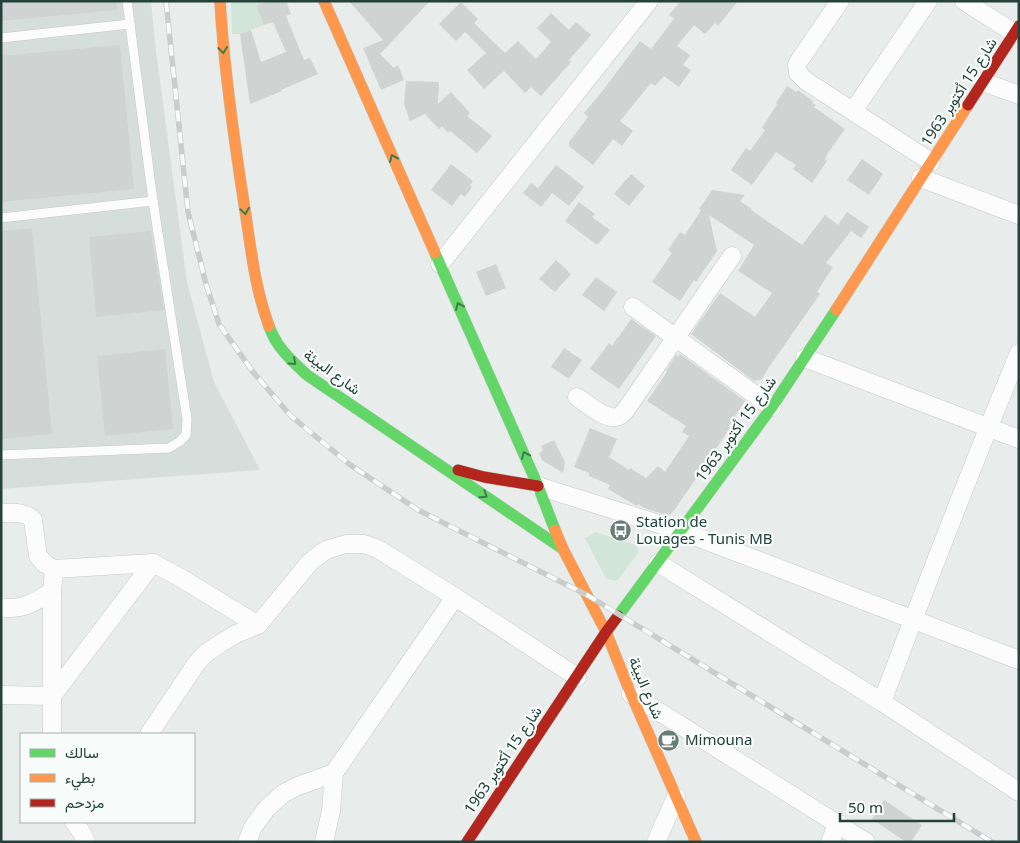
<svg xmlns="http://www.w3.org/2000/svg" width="1020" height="843" viewBox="0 0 1020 843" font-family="'Noto Sans',Vazirmatn,sans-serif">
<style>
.built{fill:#d6dedb}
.green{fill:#d1e6d8}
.building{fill:#cfd4d2}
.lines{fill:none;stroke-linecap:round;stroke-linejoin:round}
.lane-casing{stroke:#c5cac8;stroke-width:10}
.street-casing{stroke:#c5cac8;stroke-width:19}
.fast-casing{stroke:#c3cbc8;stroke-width:12}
.slow-casing{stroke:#c3cbc8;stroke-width:12}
.jam-casing{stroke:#c3cbc8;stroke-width:12}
.lane{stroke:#fcfcfc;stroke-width:9}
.street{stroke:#fcfcfc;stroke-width:18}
.fast{stroke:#63d668;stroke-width:11}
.slow{stroke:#ff974d;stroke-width:11}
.jam{stroke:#b3261e;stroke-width:11}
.rail-casing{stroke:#c9cdcc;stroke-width:5.5}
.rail{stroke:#f7fbf9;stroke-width:4;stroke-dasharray:11;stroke-linecap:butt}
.oneway{stroke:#3d7d4c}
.labels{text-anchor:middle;stroke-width:4.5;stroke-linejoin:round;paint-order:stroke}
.street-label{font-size:15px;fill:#24423a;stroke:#f7fbf9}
.poi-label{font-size:15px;fill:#24423a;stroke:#f7fbf9;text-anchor:start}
</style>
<rect width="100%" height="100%" fill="#e8edeb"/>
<polygon class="built" points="1,1 151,1 156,51 187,282 214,382 260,470 1,489"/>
<g class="green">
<polygon points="231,1 268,1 256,6 264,25 240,34 232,34"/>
<polygon points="596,532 636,545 639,552 617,581 606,579 585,538"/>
</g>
<g class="building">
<polygon points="1,1 117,1 117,10 1,21"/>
<polygon points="268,1 286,1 291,14 286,16 304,60 310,58 318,74 281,90 282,91 250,104 240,34 251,30 261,62 286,52 273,22 264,25 256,6"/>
<polygon points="349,1 430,1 380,54 394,68 398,65 404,80 381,90 363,48 383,40"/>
<polygon points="681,1 738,1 718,26 715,23 705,34 694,25 677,46 690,55 683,65 691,70 679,87 664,76 655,86 651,83 620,121 633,131 622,146 613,139 593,165 569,146 569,142 588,117 584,113 601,93 640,41 651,49 674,19 669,15"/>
<polygon points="461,2 478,19 474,23 505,53 518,41 536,59 551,42 537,28 551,13 569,30 576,22 591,35 569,60 571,62 541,96 531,87 525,93 504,71 484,89 467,70 486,53 465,32 456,41 439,24"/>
<polygon points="120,45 134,189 1,202 1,56"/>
<polygon points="406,81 439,82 438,104 451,92 470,113 467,116 492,136 477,153 450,131 448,133 442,126 439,129 425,114 410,121 404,104"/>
<polygon points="787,86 796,92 798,90 813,101 812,103 816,105 814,107 845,129 828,153 825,159 827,161 812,183 793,169 796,165 776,152 752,185 731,170 746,148 750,151 765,130 762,128 777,104 776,103"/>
<polygon points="862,159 883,174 869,195 847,180"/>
<polygon points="451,164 473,181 470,185 472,187 465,197 461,194 452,206 431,190"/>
<polygon points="556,165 584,187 569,206 552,193 541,207 523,193 531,183 538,188"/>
<polygon points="631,174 645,186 629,206 614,194"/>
<polygon points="712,190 745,195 740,201 752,209 751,210 802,245 825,215 838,225 847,212 869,227 861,238 851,231 826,263 833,267 817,292 820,294 767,370 762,379 754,381 691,334 720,293 755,317 772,293 738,271 754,245 709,215 717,251 696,282 694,280 680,301 652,282 672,253 668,250 680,232 685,235 701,210 699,209"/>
<polygon points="579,202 595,214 592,217 610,230 597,245 565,221"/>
<polygon points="32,228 52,434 1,439 1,231"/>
<polygon points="151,231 164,310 96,317 89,237"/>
<polygon points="556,260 571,274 555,292 539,279"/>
<polygon points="496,264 506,288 486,296 476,272"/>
<polygon points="596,277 617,292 604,311 582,295"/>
<polygon points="631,319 656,336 619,389 590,369 609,343 612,346 617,338 618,338"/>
<polygon points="564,348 582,360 569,379 551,367"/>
<polygon points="165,349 173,429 105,436 97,356"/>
<polygon points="680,354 745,401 728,427 730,428 708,461 675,509 669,516 644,508 638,504 637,506 635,505 608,489 610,485 589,476 589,473 574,467 590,428 617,439 609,457 629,470 630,468 646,478 658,466 665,472 689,436 682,432 686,426 647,401 667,372 666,371 676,355 678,357"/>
<polygon points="554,440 565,462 563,473 542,460 539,453 543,451 541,446"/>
<polygon points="884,800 922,825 911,842 906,842 872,819"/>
</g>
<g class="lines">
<defs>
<g id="lane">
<polyline points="1,38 130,24"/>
<polyline points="1,218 153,201"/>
<polyline points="1,455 169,448 179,442 186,435 187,419 153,201 127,1"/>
</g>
<g id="street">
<polyline points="840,1 799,61 797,65 798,73 806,81 931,162"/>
<polyline points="964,1 1014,33"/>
<polyline points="983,82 1019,95"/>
<polyline points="853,111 928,1"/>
<polyline points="921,178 1019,215"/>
<polyline points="440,264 649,1"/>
<polyline points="633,307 772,407"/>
<polyline points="805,358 1019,439"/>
<path d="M577,397C586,403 607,422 619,416C621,415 623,413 625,411L732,256"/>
<polyline points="538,486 681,531 1019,660"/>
<path d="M1,513C12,513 25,511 33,520L38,556L45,564L54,569"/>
<polyline points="658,563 882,702 1019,792"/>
<path d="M1,608C26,609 32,603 52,592"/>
<polyline points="631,694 866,842"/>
<polyline points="1,695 52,696 153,563"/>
<path d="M882,702C926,585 971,469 1019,353"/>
<polyline points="52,734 52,592 54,569 153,563 181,578 258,625"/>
<polyline points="149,734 196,664 205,654 221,643 236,634 258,625 310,562 326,550 346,544 364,544 378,549 455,597 577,677"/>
<polyline points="74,822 82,833 86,842"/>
<polyline points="247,842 253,827 267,808 284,793 298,786 334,773"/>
<polyline points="324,842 331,811 334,773 455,597"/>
<polyline points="656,842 676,797"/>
<polyline points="830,842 838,823"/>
</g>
<g id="fast">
<polyline points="435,253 538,486 555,530"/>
<path d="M269,326C276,347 291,360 307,375L563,549"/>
<polyline points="618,616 772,407 836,310"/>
</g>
<g id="slow">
<path d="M220,1C224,71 234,140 245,210C251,249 255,289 269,326"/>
<polyline points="324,1 435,253"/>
<polyline points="836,310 968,105"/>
<polyline points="555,530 563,549 606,632 631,694 696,842"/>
</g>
<g id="jam">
<polyline points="968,105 1019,26"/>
<polyline points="458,470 484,477 538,486"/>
<polyline points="467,842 606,632 618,616"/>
</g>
</defs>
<use href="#lane" class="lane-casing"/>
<use href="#street" class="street-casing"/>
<use href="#fast" class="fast-casing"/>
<use href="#slow" class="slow-casing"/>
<use href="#jam" class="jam-casing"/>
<use href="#lane" class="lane"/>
<use href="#street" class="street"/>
<use href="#fast" class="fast"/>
<use href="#slow" class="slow"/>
<use href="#jam" class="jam"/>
<defs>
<polyline id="rail" points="166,1 188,212 206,284 219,324 253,372 291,416 349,464 418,510 587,595 992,842"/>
</defs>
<use href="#rail" class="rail-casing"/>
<use href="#rail" class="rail"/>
</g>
<defs><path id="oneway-chevron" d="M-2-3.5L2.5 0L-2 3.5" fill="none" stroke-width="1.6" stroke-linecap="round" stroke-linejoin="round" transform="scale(1.25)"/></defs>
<g class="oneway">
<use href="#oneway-chevron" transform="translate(223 50) rotate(83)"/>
<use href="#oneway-chevron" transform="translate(393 158) rotate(-114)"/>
<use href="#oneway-chevron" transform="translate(245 211) rotate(81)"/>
<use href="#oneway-chevron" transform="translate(459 306) rotate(-114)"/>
<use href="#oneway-chevron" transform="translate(293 362) rotate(42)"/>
<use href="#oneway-chevron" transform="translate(525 455) rotate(-114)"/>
<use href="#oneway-chevron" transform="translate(484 495) rotate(34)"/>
</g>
<defs>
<symbol id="bus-disc" viewBox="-11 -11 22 22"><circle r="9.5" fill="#697e78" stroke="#f7fbf9"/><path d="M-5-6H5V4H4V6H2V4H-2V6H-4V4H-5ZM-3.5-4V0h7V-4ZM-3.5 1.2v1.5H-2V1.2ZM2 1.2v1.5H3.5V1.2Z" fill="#fff"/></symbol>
<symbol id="cafe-disc" viewBox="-11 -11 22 22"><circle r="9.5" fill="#697e78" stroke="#f7fbf9"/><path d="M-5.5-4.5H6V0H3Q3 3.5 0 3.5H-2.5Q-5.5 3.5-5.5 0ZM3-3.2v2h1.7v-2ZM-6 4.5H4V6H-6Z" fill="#fff"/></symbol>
</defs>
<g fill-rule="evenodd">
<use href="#bus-disc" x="608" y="518" width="25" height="25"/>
<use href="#cafe-disc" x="656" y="728" width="25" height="25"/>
</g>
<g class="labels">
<g class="street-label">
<text transform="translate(959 92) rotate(-57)" y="5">شارع 15 أكتوبر 1963</text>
<text transform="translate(332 372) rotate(36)" y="5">شارع البيئة</text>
<text transform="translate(736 429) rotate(-54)" y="5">شارع 15 أكتوبر 1963</text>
<text transform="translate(646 688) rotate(67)" y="5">شارع البيئة</text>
<text transform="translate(503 760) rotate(-56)" y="5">شارع 15 أكتوبر 1963</text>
</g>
<g class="poi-label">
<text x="636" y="527">Station de<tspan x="636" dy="17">Louages - Tunis MB</tspan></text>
<text x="685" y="745">Mimouna</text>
</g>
</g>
<rect width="1020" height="843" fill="none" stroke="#24423a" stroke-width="5"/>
<rect x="20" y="733" width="175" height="90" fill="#f7fbf9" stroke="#a3b1ad"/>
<rect x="30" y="749" width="25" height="8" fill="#63d668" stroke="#a3b1ad"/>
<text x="65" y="758" font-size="15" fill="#24423a">سالك</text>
<rect x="30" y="774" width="25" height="8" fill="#ff974d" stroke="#a3b1ad"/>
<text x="65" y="783" font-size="15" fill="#24423a">بطيء</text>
<rect x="30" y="799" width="25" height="8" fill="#b3261e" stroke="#a3b1ad"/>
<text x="65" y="808" font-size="15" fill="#24423a">مزدحم</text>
<path d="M840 813v8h114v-8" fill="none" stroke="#24423a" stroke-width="2.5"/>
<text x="848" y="813" font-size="15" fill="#24423a" stroke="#f7fbf9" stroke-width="4" paint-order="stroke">50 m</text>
</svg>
